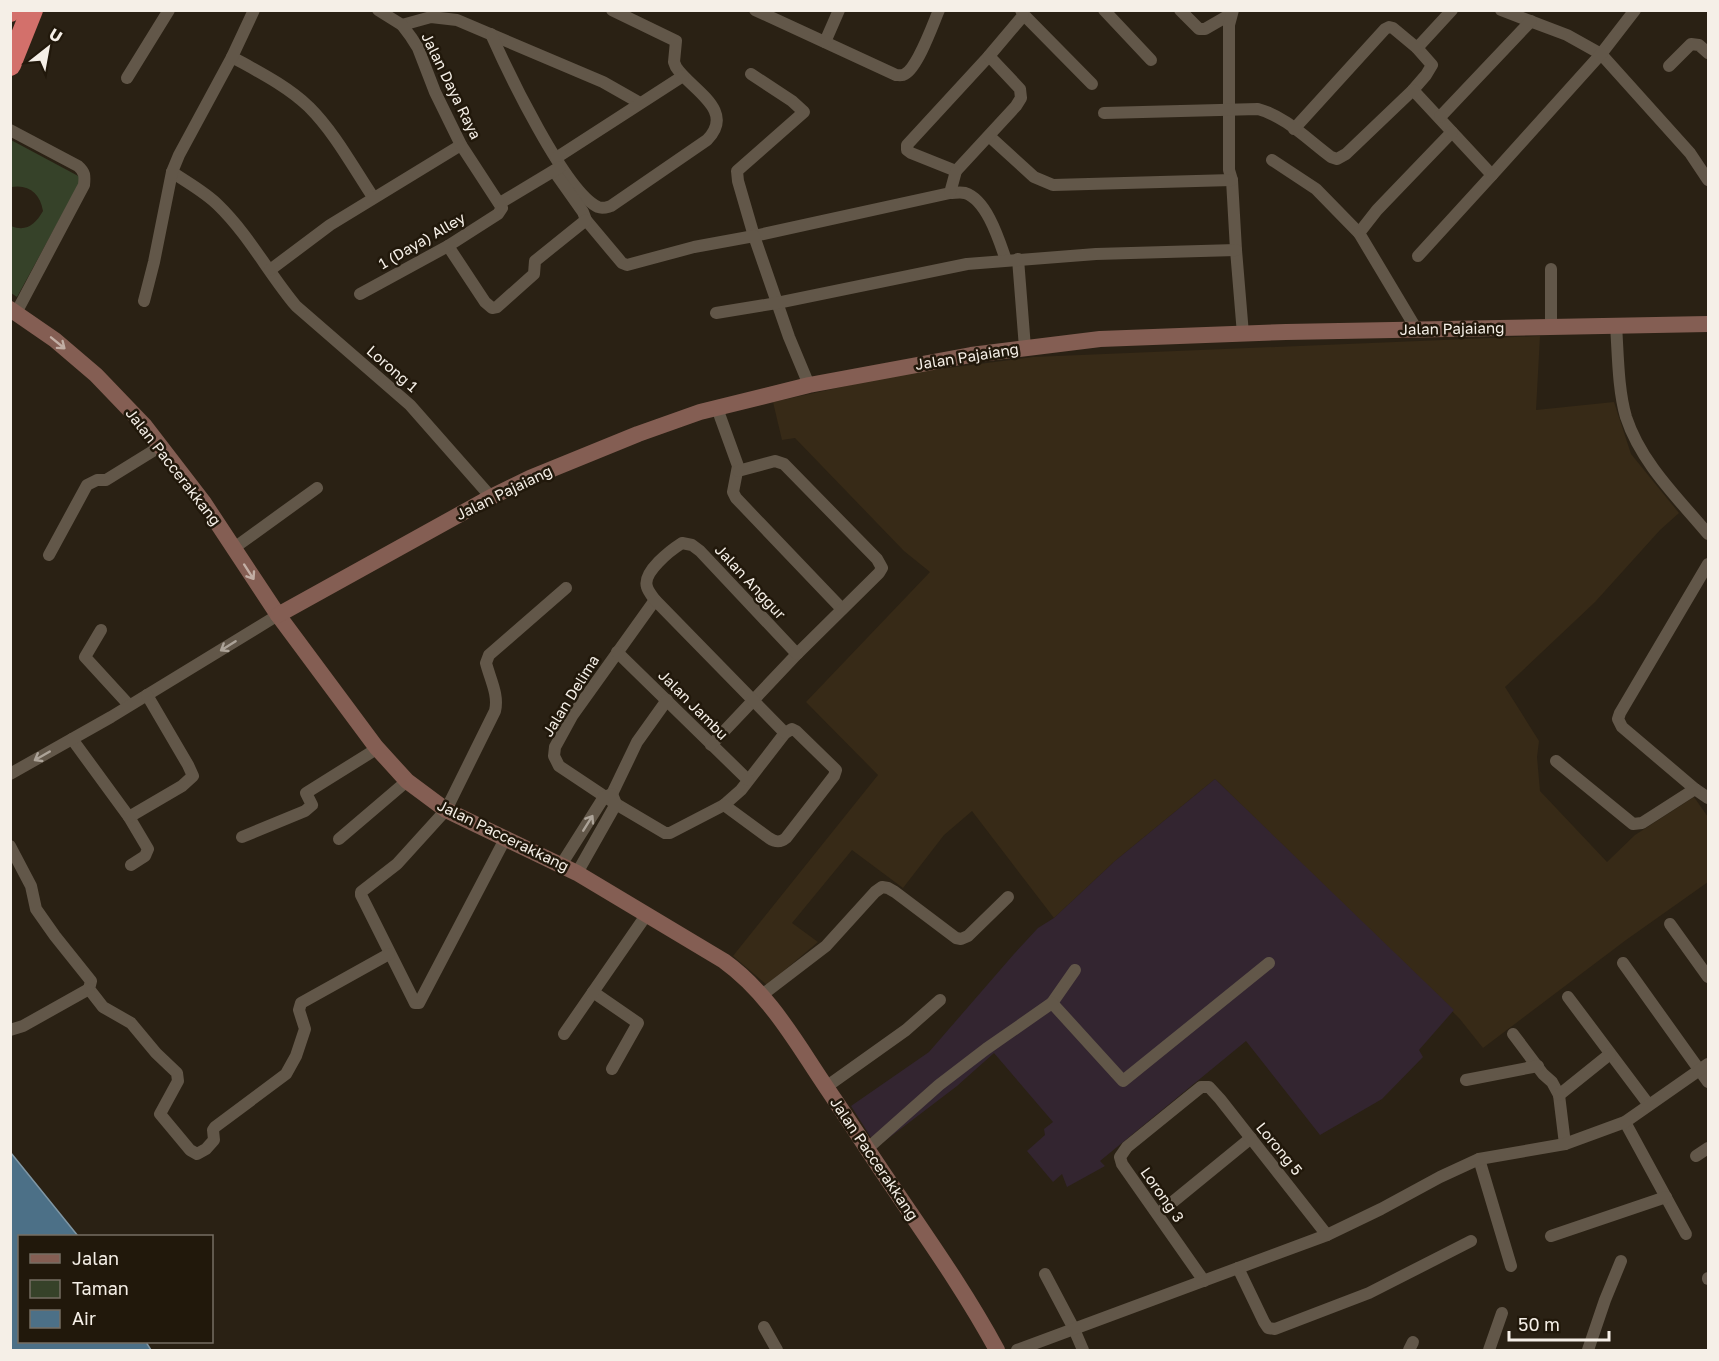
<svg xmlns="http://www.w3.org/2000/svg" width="1719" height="1361" viewBox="0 0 1719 1361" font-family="'Golos Text',sans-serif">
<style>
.built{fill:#372a17}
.education{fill:#332530}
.green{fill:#364229}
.water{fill:#4c7087;stroke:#7f96a4;stroke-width:1.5}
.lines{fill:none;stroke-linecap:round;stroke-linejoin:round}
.street{stroke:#625749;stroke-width:12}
.secondary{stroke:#845e53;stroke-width:16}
.highway{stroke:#d3706b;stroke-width:22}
.oneway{stroke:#c2aea4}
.oneway2{stroke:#aca398}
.labels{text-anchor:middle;stroke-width:5;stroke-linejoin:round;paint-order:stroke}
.street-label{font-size:15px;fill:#f5efe7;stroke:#21180b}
</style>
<rect width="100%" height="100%" fill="#2a2114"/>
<polygon class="built" points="1540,336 1536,410 1614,402 1631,454 1679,513 1660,530 1595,602 1505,687 1539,741 1537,757 1540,791 1607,862 1635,835 1694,797 1708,817 1708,882 1626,940 1483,1048 1459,1018 1215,779 1115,861 1054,918 972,811 944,835 903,888 852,850 792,923 818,942 767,985 733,956 878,775 806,702 930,572 904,551 795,438 782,440 773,402 901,374 1033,357"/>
<polygon class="education" points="1215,779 1454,1010 1419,1050 1423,1057 1382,1099 1320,1135 1246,1041 1100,1161 1105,1166 1067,1187 1062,1174 1053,1182 1027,1151 1045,1135 1044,1129 1053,1122 994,1053 957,1086 877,1147 851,1106 929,1052 1014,954 1038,928 1054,918 1115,861"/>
<path class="green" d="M11,140L82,178L17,297L11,293V226C26,232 35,225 43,211C40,193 29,184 11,187Z"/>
<polygon class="water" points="11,1153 78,1236 20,1236 20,1342 146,1342 151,1350 11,1350"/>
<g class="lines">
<g class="street">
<path d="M755,10L896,75C899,75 902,76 905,74C918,67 933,24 939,10"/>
<polyline points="1104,10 1151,60"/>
<polyline points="1180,10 1199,29 1205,29 1231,14"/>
<polyline points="1233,10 1229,25 1229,170 1232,180 1236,250 1243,334"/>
<polyline points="1501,10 1567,35 1601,54 1690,153 1708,180"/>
<polyline points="1023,14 1092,84"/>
<polyline points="402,25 431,17 457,20 603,82 640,103"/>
<path d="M491,34C507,70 565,192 598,207C603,209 607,207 611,206L707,140C737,110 690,89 676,67L674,62L676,41L612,10"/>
<polyline points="825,42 839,10"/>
<path d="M232,57C259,72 287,86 309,107C335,133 353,167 373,197"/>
<polyline points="1669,66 1691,44 1699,45 1708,53"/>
<path d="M751,74L792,101L804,112L737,171L738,181L754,236L950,193C955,193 960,192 965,193C987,200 999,240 1006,260"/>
<polyline points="127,78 169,10"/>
<polyline points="1413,90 1426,75 1432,65 1417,48"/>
<path d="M1104,113L1258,109C1285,116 1308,140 1331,157L1337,159L1346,154L1413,90L1492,175L1418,256"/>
<polyline points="1440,117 1531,21"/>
<polyline points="1294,129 1385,29 1389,27 1393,28 1417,48 1452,10"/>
<path d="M10,130L78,166C85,172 85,176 84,185L16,313"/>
<polyline points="989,136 1034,177 1053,185 1232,180"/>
<polyline points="556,158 683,76"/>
<polyline points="1272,160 1316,189 1359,233"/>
<polyline points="554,171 583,212 586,220 622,263 627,265 694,247 754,236 789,337 809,385"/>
<polyline points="956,171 911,153 907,150 907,145 989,56"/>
<path d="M172,172C188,183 205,192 218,205C249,235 269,274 296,306L410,405L491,497"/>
<polyline points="1492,175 1601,54 1635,10"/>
<polyline points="950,193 956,171 1016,106 1021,98 1020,89 989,56 1022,17 1023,14 1021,10"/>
<polyline points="500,203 560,167"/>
<polyline points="448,246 485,302 492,308 497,307 534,274 535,261 586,220"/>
<polyline points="1018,259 1025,348"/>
<polyline points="270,270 330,225 461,145"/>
<polyline points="360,294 448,246 498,214 502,208 461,145 435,92 418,48 411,37 402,25 378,10"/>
<polyline points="144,301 154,262 172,172 179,155 232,57 254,10"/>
<polyline points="716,313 777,303 967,264 1096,254 1236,250"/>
<path d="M1616,325C1618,354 1618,390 1626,417C1641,463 1678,498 1708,534"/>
<polyline points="1551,326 1551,269"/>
<polyline points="1417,330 1359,233 1377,210 1452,132"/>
<polyline points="717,408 738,466 733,492 736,498 842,609"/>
<polyline points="234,548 317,488"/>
<polyline points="49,555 87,485 97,480 106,480 161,446"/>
<polyline points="1708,564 1620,713 1618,719 1622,727 1695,789 1708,798"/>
<polyline points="655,600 572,716 555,747 554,756 559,766 616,804 665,833 670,833 724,805 741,790 785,733"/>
<polyline points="101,630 85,657 129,705"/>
<polyline points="617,652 748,780"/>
<polyline points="72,739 129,817 148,849 145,856 131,865"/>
<polyline points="711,745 797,654 879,573 882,568 877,559 784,464 775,461 738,471"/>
<polyline points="1556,761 1633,824 1642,823 1695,789"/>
<polyline points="10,774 111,717 278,615"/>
<polyline points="612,794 637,742 667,700"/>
<path d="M724,805L769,838C775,842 780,843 786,838L834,776L836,770L796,731L792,729L785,733L655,600C652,596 648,591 647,587C642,572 671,550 682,543L692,545L700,551L797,654"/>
<polyline points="129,817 182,786 193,776 188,765 147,695"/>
<polyline points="242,837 305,811 312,805 306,793 378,748"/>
<polyline points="339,839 407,781"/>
<path d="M505,839L419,1003H415L361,895V892L397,864L446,810L495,711C499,695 490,679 486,663L489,655L566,588"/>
<polyline points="10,846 31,886 36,909 55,936 91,981 89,989 103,1007 131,1023 156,1053 177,1073 178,1081 160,1114 190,1150 197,1154 206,1149 214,1140 213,1130 215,1127 286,1074 296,1056 305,1029 299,1010 301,1003 389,954"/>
<polyline points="561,865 604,797 612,794 616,804 577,873"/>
<polyline points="1670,924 1708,977"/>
<polyline points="1623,963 1708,1082"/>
<polyline points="593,992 638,1023 612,1069"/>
<polyline points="762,995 826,946 875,892 882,887 888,888 895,892 956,938 961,939 968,936 1008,897"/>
<polyline points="1568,997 1649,1105"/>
<polyline points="1052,1003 1075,970"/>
<polyline points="10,1030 23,1026 89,989"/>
<polyline points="564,1034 647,914"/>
<polyline points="1513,1034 1543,1074 1552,1082 1559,1095 1565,1144"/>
<polyline points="1466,1080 1538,1066"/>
<polyline points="826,1087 906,1030 940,1000"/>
<polyline points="1559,1095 1610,1054"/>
<polyline points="1625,1122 1686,1234"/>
<polyline points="867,1149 939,1085 986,1049 1052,1003 1123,1081 1269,963"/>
<polyline points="1696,1156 1708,1148"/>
<polyline points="1479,1159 1511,1266"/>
<polyline points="1158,1214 1251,1138"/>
<polyline points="1551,1236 1666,1197"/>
<polyline points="1238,1268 1264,1322 1268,1328 1275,1329 1369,1293 1471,1241"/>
<polyline points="1045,1274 1074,1329 1083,1350"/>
<polyline points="1708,1278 1708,1279"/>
<polyline points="1204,1281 1122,1164 1120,1157 1127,1147 1201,1087 1209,1087 1220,1099 1327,1235"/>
<polyline points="764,1327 777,1350"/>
<polyline points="1017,1350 1327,1235 1381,1209 1440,1177 1479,1159 1565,1144 1625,1122 1708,1064"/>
<polyline points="1409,1350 1413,1342"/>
<polyline points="1489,1350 1502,1313"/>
<polyline points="1588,1350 1605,1300 1621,1261"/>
</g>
<g class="secondary">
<path d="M10,309L55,340L96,375L144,425L204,503L278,615L376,747L407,781L446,810L577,873L724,961C760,987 785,1024 809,1061C827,1089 846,1116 864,1144C909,1213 958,1278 997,1350"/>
<polyline points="278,615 491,497 530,478 638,434 700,412 809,385 971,355 1100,339 1286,332 1708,324"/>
</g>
<g class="highway">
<polyline points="10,11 11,10"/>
<polyline points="10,65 32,10"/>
</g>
</g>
<defs><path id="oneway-shaft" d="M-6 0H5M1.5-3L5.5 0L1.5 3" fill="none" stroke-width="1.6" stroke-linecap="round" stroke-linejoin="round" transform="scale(1.5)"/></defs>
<g class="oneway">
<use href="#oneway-shaft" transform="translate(58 343) rotate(39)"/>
<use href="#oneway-shaft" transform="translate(249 572) rotate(57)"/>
</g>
<g class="oneway2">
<use href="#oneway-shaft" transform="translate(228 646) rotate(148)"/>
<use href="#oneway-shaft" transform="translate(42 756) rotate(150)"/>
<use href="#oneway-shaft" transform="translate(588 823) rotate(-58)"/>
</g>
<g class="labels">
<g class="street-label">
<text transform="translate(451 86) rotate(64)" y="5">Jalan Daya Raya</text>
<text transform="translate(422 241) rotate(-30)" y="5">1 (Daya) Alley</text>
<text transform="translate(1452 329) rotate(-1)" y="5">Jalan Pajaiang</text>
<text transform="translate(967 357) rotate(-9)" y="5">Jalan Pajaiang</text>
<text transform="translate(392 369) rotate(41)" y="5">Lorong 1</text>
<text transform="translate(173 467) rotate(52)" y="5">Jalan Paccerakkang</text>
<text transform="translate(504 493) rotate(-26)" y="5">Jalan Pajaiang</text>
<text transform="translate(750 582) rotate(47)" y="5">Jalan Anggur</text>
<text transform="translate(571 696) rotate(-58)" y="5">Jalan Delima</text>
<text transform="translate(693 705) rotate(45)" y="5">Jalan Jambu</text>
<text transform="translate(503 836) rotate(26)" y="5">Jalan Paccerakkang</text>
<text transform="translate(1279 1149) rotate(51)" y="5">Lorong 5</text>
<text transform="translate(874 1159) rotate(56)" y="5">Jalan Paccerakkang</text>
<text transform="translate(1162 1195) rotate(55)" y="5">Lorong 3</text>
</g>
</g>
<rect width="1719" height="1361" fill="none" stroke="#f5efe7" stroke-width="24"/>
<rect x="18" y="1235" width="195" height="108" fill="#21180b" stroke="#766e63" stroke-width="1.5"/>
<rect x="30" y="1254" width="30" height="9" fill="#845e53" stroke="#766e63" stroke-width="1.5"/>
<text x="72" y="1265" font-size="18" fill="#f5efe7">Jalan</text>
<rect x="30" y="1280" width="30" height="18" fill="#364229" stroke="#766e63" stroke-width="1.5"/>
<text x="72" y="1295" font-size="18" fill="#f5efe7">Taman</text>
<rect x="30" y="1310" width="30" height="18" fill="#4c7087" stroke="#766e63" stroke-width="1.5"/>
<text x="72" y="1325" font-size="18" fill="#f5efe7">Air</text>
<g transform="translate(48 48) rotate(31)" stroke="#21180b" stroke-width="4.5" paint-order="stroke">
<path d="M0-4.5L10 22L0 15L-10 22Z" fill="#f5efe7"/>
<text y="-9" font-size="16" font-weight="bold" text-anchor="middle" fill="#f5efe7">U</text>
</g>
<path d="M1509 1331v9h100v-9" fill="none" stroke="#f5efe7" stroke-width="3"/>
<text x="1518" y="1331" font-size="18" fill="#f5efe7" stroke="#21180b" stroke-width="4.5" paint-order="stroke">50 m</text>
</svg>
